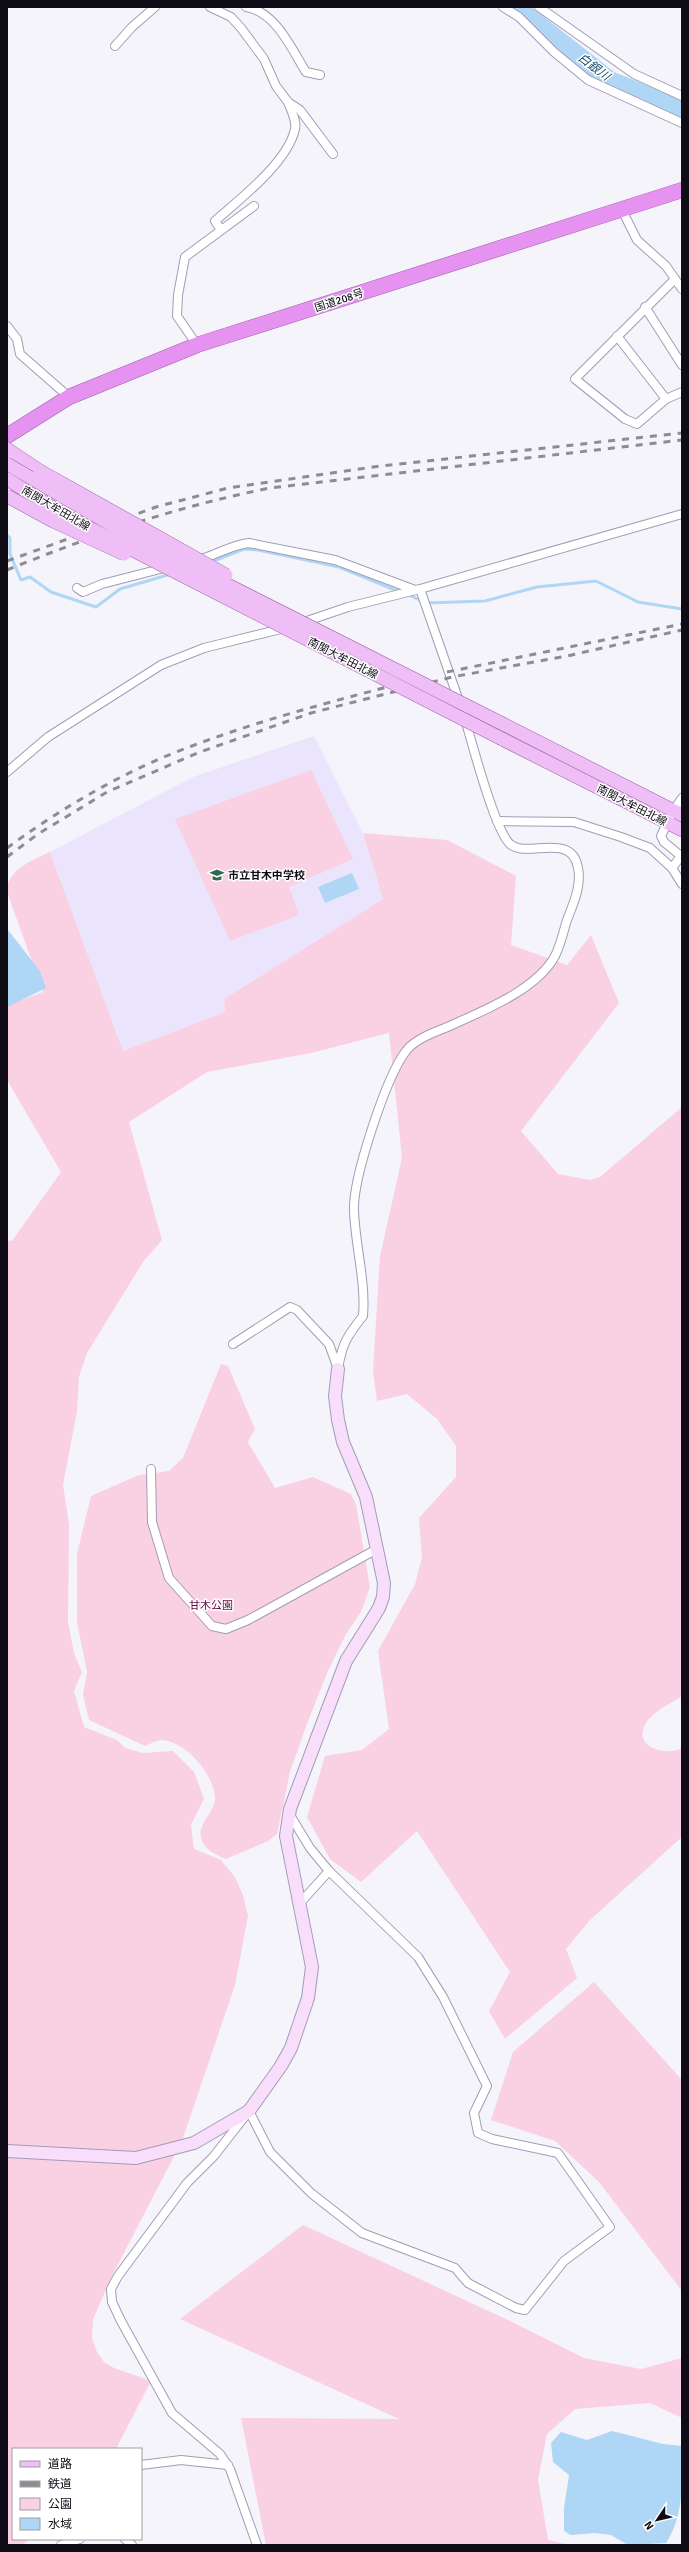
<svg xmlns="http://www.w3.org/2000/svg" width="689" height="2552" viewBox="0 0 689 2552" font-family="Signika,'Noto Sans JP',sans-serif">
<style>
.built{fill:#eae5fc}
.green{fill:#f9d1e3}
.water{fill:#afd6f5}
.lines{fill:none;stroke-linecap:round;stroke-linejoin:round}
.stream{stroke:#afd6f5;stroke-width:3}
.river{stroke:#afd6f5;stroke-width:18}
.street-casing{stroke:#a29cb8;stroke-width:10}
.secondary-casing{stroke:#a29cb8;stroke-width:14}
.primary-casing{stroke:#9b63a4;stroke-width:14}
.highway-casing{stroke:#9b63a4;stroke-width:16}
.street{stroke:#fff;stroke-width:8}
.secondary{stroke:#f8defb;stroke-width:12}
.primary{stroke:#f0bef7;stroke-width:13}
.highway{stroke:#e692f1;stroke-width:15}
.rail{stroke:#8d8c93;stroke-width:3;stroke-dasharray:7 7;stroke-linecap:butt}
.primary-bridge-casing{stroke:#9b63a4;stroke-width:14;stroke-linecap:butt}
.primary-bridge{stroke:#f0bef7;stroke-width:13}
.labels{text-anchor:middle;stroke-width:3;stroke-linejoin:round;paint-order:stroke}
.street-label{font-size:11px;fill:#0f0c16;stroke:#fff}
.poi-label{font-size:11px;font-weight:bold;fill:#0f0c16;stroke:#fff;text-anchor:start}
.park-label{font-size:11px;fill:#630a40;stroke:#fff}
.water-label{font-size:12px;font-style:italic;fill:#164a6b;stroke:#fff}
</style>
<rect width="100%" height="100%" fill="#f5f4fa"/>
<polygon class="built" points="314,736 363,833 383,899 224,999 225,1012 123,1051 50,852 193,777"/>
<g class="green">
<polygon points="311,770 353,859 289,887 299,915 230,941 175,819"/>
<path d="M363,833L447,840L516,876L511,945L567,965L591,935L619,1003L521,1131L558,1174L590,1180L600,1177L682,1107V1696C670,1704 649,1713 644,1727C635,1749 668,1756 682,1748V1837L590,1920L566,1949L577,1978L505,2039L489,2011L510,1972L417,1831L361,1882L330,1859L307,1817L325,1756L362,1750L389,1729L378,1651L415,1584L422,1557L419,1518L456,1477V1446L437,1419L407,1394L377,1401L373,1371L380,1256L402,1158L389,1033L311,1053L207,1072L129,1122L162,1240L143,1262L87,1353L79,1377L77,1411L63,1485L69,1525L68,1622L74,1653L82,1672L74,1691L84,1727L117,1740L125,1748L143,1753L173,1751L194,1772L204,1799L191,1825L194,1849L221,1860L235,1877L243,1895L248,1916L235,1985L182,2141L114,2272L93,2319L92,2338L97,2352L104,2362L114,2368L151,2381L116,2449H13V2539H29L23,2545H7V1240L12,1241L61,1172L7,1080V1005L43,992L7,892C7,869 33,860 50,852L123,1051L225,1012L224,999L383,899Z"/>
<path d="M221,1364L228,1366L255,1429L248,1442L275,1488L313,1477L351,1494L356,1504L370,1587L361,1612L346,1634L327,1673L307,1724L290,1772L277,1834L268,1841L226,1859C218,1856 205,1850 202,1841C195,1824 215,1814 215,1798C214,1775 187,1742 162,1740C157,1740 150,1744 145,1746L89,1720L83,1695L87,1672L77,1622V1554L91,1496L139,1475L169,1471L183,1458Z"/>
<polygon points="594,1982 682,2080 682,2291 599,2182 555,2141 491,2120 513,2052"/>
<polygon points="303,2225 508,2320 584,2358 641,2369 682,2358 682,2418 650,2403 575,2409 547,2434 538,2480 548,2540 571,2545 266,2545 241,2418 399,2419 180,2319"/>
</g>
<g class="water">
<polygon points="352,873 359,889 325,903 318,887"/>
<polygon points="8,930 40,971 46,988 7,1007"/>
<path d="M612,2431L663,2444L682,2446C682,2479 685,2514 666,2543L628,2545L611,2535L595,2533L571,2535L564,2531V2508L569,2475L553,2462L551,2443L561,2432L587,2440Z"/>
</g>
<g class="lines">
<g class="stream">
<polyline points="7,535 10,538 10,554 21,580 30,577 51,592 96,607 120,589 171,574"/>
<polyline points="211,562 244,549 258,550 339,567 400,592"/>
<polyline points="407,594 422,601"/>
<polyline points="427,603 485,601 537,587 596,581 638,602 682,609"/>
</g>
<polyline class="river" points="517,7 610,80 682,109"/>
<defs>
<g id="street">
<polyline points="210,7 231,17 241,28 264,59 276,86 288,102 300,110 333,154"/>
<path d="M246,7C276,12 291,48 306,72L320,75"/>
<polyline points="503,7 519,17 554,52 588,80 682,123"/>
<polyline points="539,7 634,74 682,96"/>
<polyline points="115,46 132,27 155,7"/>
<polyline points="622,210 637,240 666,266 682,289"/>
<path d="M221,230L215,221C240,199 288,162 295,129C297,121 291,110 288,102"/>
<polyline points="675,279 575,379 625,419 637,424 666,399 682,392"/>
<polyline points="645,307 682,365"/>
<polyline points="7,326 17,339 20,354 69,397"/>
<polyline points="617,336 666,399"/>
<polyline points="197,345 177,316 178,295 185,257 254,206"/>
<path d="M198,560C216,555 231,545 249,543L335,560L415,590"/>
<polyline points="77,588 83,592 102,584 168,567"/>
<polyline points="420,589 460,704"/>
<polyline points="301,623 348,607 420,589 682,514"/>
<polyline points="7,772 48,737 161,665 204,648 285,628"/>
<polyline points="497,821 574,822 621,837 650,848 672,868 682,884"/>
<polyline points="672,868 681,856 664,842 661,836 673,811 682,798"/>
<polyline points="233,1344 290,1307 297,1310 329,1344 338,1369"/>
<path d="M338,1369C342,1344 347,1336 363,1316C366,1281 355,1245 354,1210C353,1178 386,1077 406,1051C414,1040 432,1033 445,1028C480,1012 536,991 555,956C560,946 563,934 566,923C572,906 582,887 578,868C572,831 526,859 510,844C495,831 472,743 465,719"/>
<polyline points="151,1469 152,1522 169,1578 212,1626 226,1629 248,1620 377,1549"/>
<polyline points="300,1903 329,1871"/>
<polyline points="141,2465 181,2460 228,2465"/>
<polyline points="125,2539 132,2545"/>
<polyline points="61,2545 80,2539"/>
<polyline points="257,2545 230,2469 220,2454 172,2413 121,2321 112,2302 111,2289 118,2276 187,2183 214,2156 249,2111 270,2152 311,2193 362,2233 455,2268 468,2283 516,2308 525,2310 564,2261 610,2227 558,2153 492,2139 478,2133 474,2113 487,2086 443,1997 418,1957 329,1871 310,1848 290,1815"/>
</g>
<polyline id="secondary" points="7,2151 136,2158 194,2143 249,2111 281,2066 291,2048 308,1998 312,1967 286,1836 290,1809 346,1661 379,1608 383,1597 384,1583 366,1497 343,1442 338,1420 335,1396 338,1369"/>
<g id="primary">
<polyline points="7,449 40,471"/>
<polyline points="503,724 682,815"/>
<polyline points="502,739 682,830"/>
</g>
<polyline id="highway" points="7,436 69,397 197,345 682,190"/>
</defs>
<use href="#street" class="street-casing"/>
<use href="#secondary" class="secondary-casing"/>
<use href="#primary" class="primary-casing"/>
<use href="#highway" class="highway-casing"/>
<use href="#street" class="street"/>
<use href="#secondary" class="secondary"/>
<use href="#primary" class="primary"/>
<use href="#highway" class="highway"/>
<g class="rail">
<polyline points="7,561 156,507 228,488 381,466 682,433"/>
<path d="M7,570C93,535 179,506 270,488L682,440"/>
<polyline points="447,672 682,624"/>
<path d="M7,848C63,807 126,770 192,746C258,721 326,703 395,685"/>
<polyline points="7,857 38,834 107,792 200,752 311,713 452,677 567,656 682,630"/>
</g>
<defs>
<g id="primary-bridge">
<polyline points="7,464 127,534 503,724"/>
<polyline points="40,471 226,575"/>
<polyline points="7,479 68,517 502,739"/>
<polyline points="7,496 53,521 124,554"/>
</g>
</defs>
<use href="#primary-bridge" class="primary-bridge-casing"/>
<use href="#primary-bridge" class="primary-bridge"/>
</g>
<defs>
<symbol id="school-bare" viewBox="-9 -9 18 18"><path d="M0-5L7-2L0 1L-7-2ZM-4 1L0 2.5L4 1V4Q0 6-4 4Z" fill="#33684e" stroke="#fff" stroke-width="2.5" paint-order="stroke"/></symbol>
</defs>
<g fill-rule="evenodd">
<use href="#school-bare" x="207" y="865" width="20" height="20"/>
</g>
<g class="labels">
<g class="street-label">
<text transform="translate(339 300) rotate(-18)" y="4">国道208号</text>
<text transform="translate(56 508) rotate(30)" y="4">南関大牟田北線</text>
<text transform="translate(343 658) rotate(27)" y="4">南関大牟田北線</text>
<text transform="translate(632 805) rotate(27)" y="4">南関大牟田北線</text>
</g>
<g class="poi-label">
<text x="228" y="879">市立甘木中学校</text>
</g>
<g class="park-label">
<text x="211" y="1609">甘木公園</text>
</g>
<g class="water-label">
<text transform="translate(594 67) rotate(37)" y="4">白銀川</text>
</g>
</g>
<rect width="689" height="2552" fill="none" stroke="#0f0c16" stroke-width="16"/>
<rect x="12" y="2448" width="130" height="92" fill="#ffffff" stroke="#9f9ea2"/>
<rect x="20" y="2461" width="20" height="6" fill="#f0bef7" stroke="#9f9ea2"/>
<text x="48" y="2468" font-size="12" fill="#0f0c16">道路</text>
<rect x="20" y="2481" width="20" height="6" fill="#8d8c93" stroke="#9f9ea2"/>
<text x="48" y="2488" font-size="12" fill="#0f0c16">鉄道</text>
<rect x="20" y="2498" width="20" height="12" fill="#f9d1e3" stroke="#9f9ea2"/>
<text x="48" y="2508" font-size="12" fill="#0f0c16">公園</text>
<rect x="20" y="2518" width="20" height="12" fill="#afd6f5" stroke="#9f9ea2"/>
<text x="48" y="2528" font-size="12" fill="#0f0c16">水域</text>
<g transform="translate(657 2520) rotate(235)" stroke="#ffffff" stroke-width="3" paint-order="stroke">
<path d="M0-3L7 15L0 10L-7 15Z" fill="#0f0c16"/>
<text y="-6" font-size="11" font-weight="bold" text-anchor="middle" fill="#0f0c16">N</text>
</g>
</svg>
